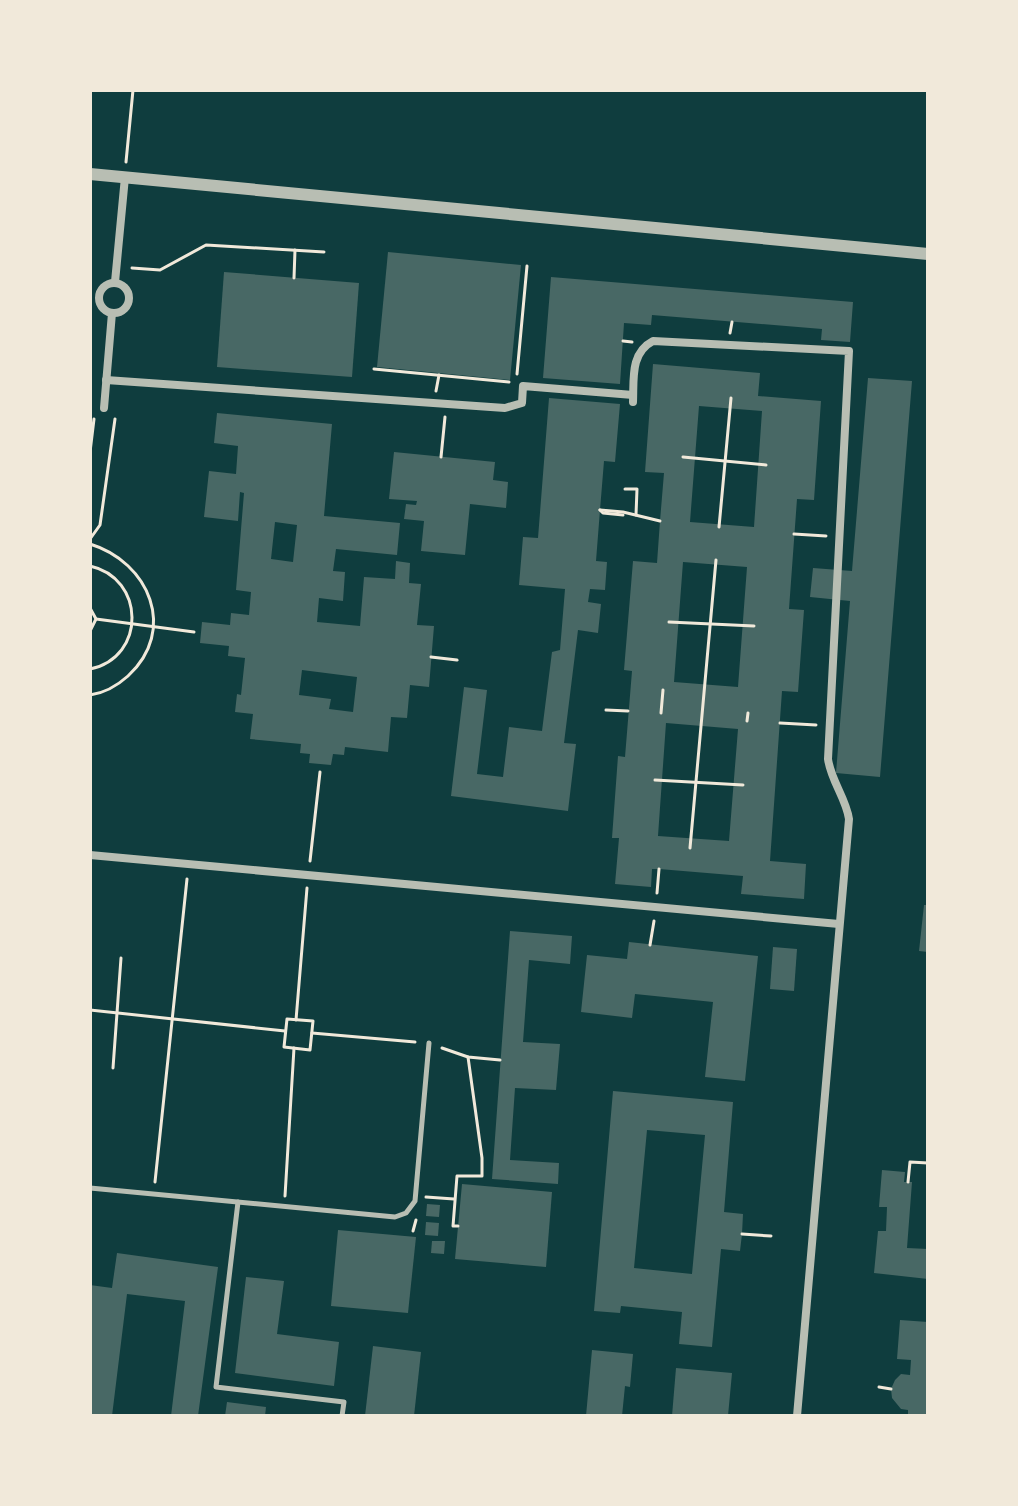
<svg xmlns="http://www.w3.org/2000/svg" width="1018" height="1506" viewBox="0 0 1018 1506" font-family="Montserrat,sans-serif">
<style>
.building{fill:#486865;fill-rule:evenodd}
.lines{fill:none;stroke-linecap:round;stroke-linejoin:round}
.path{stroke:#f1e9da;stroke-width:3}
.service{stroke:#b8beb3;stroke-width:5}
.minor{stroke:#b8beb3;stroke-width:8}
.tertiary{stroke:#b8beb3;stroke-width:12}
</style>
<rect width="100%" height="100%" fill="#0f3d3e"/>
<g class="building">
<polygon points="388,252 521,265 510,380 377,367"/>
<polygon points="224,272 359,283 352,377 217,367"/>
<polygon points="551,277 853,302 850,342 821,340 822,329 652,315 651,325 624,323 620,384 543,378"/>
<path d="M653,364L760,373L758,396L821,401L814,500L797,499L789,609L804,610L798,692L782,691L770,861L806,864L804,899L741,894L743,876L659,869H652L651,887L615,884L619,838H612L618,756L625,757L632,671L624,670L633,561L657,563L660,521L664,473L645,472ZM699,406L762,411L754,527L690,522ZM683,562L747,567L738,687L674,682ZM666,723L738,729L729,841L658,836Z"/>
<polygon points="868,378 912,381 880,777 836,773 850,601 810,597 813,568 852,571"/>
<polygon points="549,398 620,404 615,462 604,461 600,510 596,561 607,562 605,590 590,589 588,602 601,604 598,633 578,630 564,743 576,744 568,811 451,796 464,687 487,690 477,774 503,777 509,727 542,731 552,652 560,650 565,589 519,585 523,537 538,538"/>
<path d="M217,413L332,424L324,516L400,523L397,555L336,549L333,571L345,572L343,601L319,598L317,622L360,626L364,577L395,579L396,561L410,563L409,583L421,584L417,625L434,626L429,687L410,685L407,718L391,717L388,752L345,747L344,755L333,754L331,765L309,763L310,754L300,753L301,744L250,739L253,714L235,712L237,694L241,695L245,658L228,656L229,646L200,643L202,622L230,625L231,613L249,615L251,592L236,590L244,493L240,492L238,521L204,517L209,471L236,474L238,446L214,443ZM275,522L297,525L293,562L271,559ZM302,670L357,677L353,712L329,709L331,699L299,695Z"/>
<polygon points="394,452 495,462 493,480 508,482 506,508 470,504 465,555 421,551 424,521 404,519 406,504 416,505 417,501 389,499"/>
<polygon points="924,905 928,905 928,952 919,951"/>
<polygon points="510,931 572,936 570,964 529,960 523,1042 560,1044 556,1090 515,1088 510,1160 559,1163 558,1184 492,1179"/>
<polygon points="629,942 758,956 745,1081 705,1077 713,1002 635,994 632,1018 581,1012 587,955 627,959"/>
<polygon points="773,947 797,949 794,991 770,989"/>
<path d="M613,1091L733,1102L724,1212L743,1214L742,1234L740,1251L721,1249L712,1347L679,1344L682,1312L621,1306L620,1313L594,1311ZM647,1130L705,1135L692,1274L634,1268Z"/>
<polygon points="882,1170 905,1172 904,1182 912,1182 907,1248 928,1249 928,1279 874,1273 878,1231 886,1231 887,1207 879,1207"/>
<polygon points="462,1184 552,1192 546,1267 455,1259"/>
<polygon points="427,1204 440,1205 439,1217 426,1216"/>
<polygon points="426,1222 439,1223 438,1236 425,1235"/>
<polygon points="338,1230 416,1237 408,1313 331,1306"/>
<polygon points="432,1241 445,1241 444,1254 431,1253"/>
<polygon points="117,1253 218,1267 198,1416 171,1416 185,1301 127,1294 112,1416 90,1416 90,1285 112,1288"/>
<polygon points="246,1277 284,1281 277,1334 339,1342 334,1386 235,1373"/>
<polygon points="900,1320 928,1322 928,1416 908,1416 908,1410 901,1409 892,1398 891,1389 895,1380 901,1374 910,1375 911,1360 897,1359"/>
<polygon points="373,1346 421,1352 414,1416 365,1416"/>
<polygon points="592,1350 633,1354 630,1387 625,1386 622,1416 586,1416"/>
<polygon points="676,1368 732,1373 728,1416 672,1416"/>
<polygon points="227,1402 266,1407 265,1416 225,1416"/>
</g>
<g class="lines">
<g class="path">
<polyline points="126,162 133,90"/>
<polyline points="132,268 160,270 206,245 324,252"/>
<polyline points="294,278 295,250"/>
<polyline points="730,333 732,322"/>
<polyline points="623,341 632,342"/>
<polyline points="374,369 509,382"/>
<polyline points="517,374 527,266"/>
<polyline points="436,391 439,375"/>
<polyline points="90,452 94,419"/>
<polyline points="441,457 445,417"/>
<polyline points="683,457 766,465"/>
<polyline points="625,489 637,489 636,515"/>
<polyline points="600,510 623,512 660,521"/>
<polyline points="600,510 603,513 623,515"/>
<polyline points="719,527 731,398"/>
<polyline points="794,534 826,536"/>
<polyline points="90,539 100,525 115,419"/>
<path d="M90,544C149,562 178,630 128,676C118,685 105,693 90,695"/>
<path d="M90,566C145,578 147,657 90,669"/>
<polyline points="90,608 96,619 90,631"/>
<polyline points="96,619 194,632"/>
<polyline points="669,622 754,626"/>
<polyline points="431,657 457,660"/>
<polyline points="606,710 628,711"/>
<polyline points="661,713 663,690"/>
<polyline points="747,721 748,713"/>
<polyline points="780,723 816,725"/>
<polyline points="655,780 743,785"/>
<polyline points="690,848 716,560"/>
<polyline points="310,861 320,772"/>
<polyline points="657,893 659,869"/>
<polyline points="650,945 654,921"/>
<polyline points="90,1010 285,1031"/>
<polygon points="287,1019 313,1021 310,1050 284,1047"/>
<polyline points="296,1020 307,888"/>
<polyline points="312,1033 415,1042"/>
<polyline points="442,1048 468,1057 500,1060"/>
<polyline points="113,1068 121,958"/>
<polyline points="155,1182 187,879"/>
<polyline points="908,1182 910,1162 928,1163"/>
<polyline points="285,1196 294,1048"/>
<polyline points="426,1197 454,1199"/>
<polyline points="458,1226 453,1226 457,1176 482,1176 482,1158 468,1057"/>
<polyline points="413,1231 416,1220"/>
<polyline points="742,1234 771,1236"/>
<polyline points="879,1387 891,1389"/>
</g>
<g class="service">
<polyline points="90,1188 395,1217 406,1213 415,1201 429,1043"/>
<polyline points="238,1202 216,1387 344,1402 342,1416"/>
</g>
<g class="minor">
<polyline points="115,282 125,177"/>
<circle cx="114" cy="298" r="15"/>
<polyline points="106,380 505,408 522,403 523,386 633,395"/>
<path d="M633,402C634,379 630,353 653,341L849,351L828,759C831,781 846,798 849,819L797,1416"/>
<polyline points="104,408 112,313"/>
<polyline points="90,855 839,924"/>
</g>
<polyline class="tertiary" points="90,174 928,254"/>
</g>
<rect width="1018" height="1506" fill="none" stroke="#f1e9da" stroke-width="184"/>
</svg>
